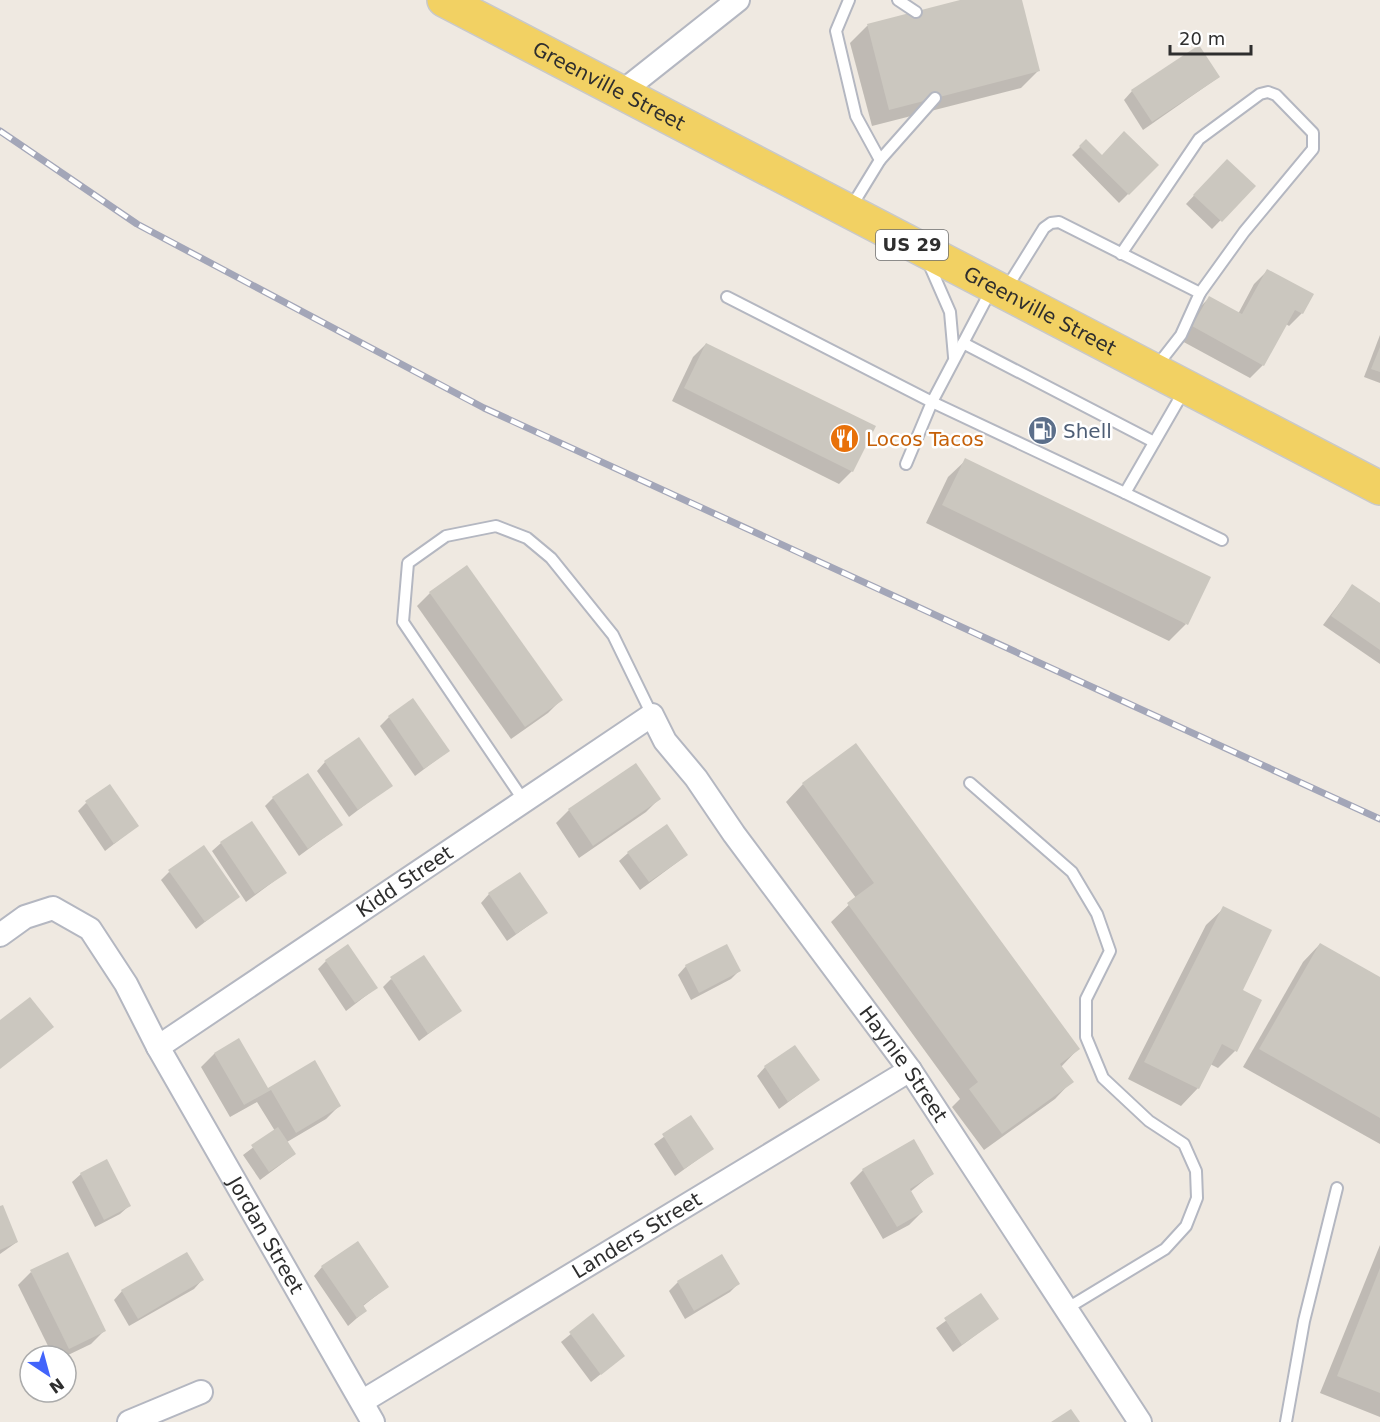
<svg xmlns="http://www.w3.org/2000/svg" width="1380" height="1422" viewBox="0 0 1380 1422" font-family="'DejaVu Sans',sans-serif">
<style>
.shadow{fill:#0003}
.building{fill:#cbc7bf}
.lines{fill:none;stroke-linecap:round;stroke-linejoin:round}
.service-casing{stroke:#b4b7c1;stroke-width:14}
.minor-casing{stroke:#b4b7c1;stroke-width:26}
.primary-casing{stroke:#c9c9c9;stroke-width:36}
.service{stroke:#fff;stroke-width:10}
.minor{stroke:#fff;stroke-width:22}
.primary{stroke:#f2d163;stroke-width:33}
.rail-casing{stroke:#a3a6b8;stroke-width:7}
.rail{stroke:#fff;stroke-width:4.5;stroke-dasharray:14;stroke-linecap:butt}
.labels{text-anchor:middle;stroke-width:5;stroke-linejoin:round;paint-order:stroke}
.shield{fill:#fff;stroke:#6d6d6d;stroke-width:1.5}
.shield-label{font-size:18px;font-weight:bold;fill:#2e2e2e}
.street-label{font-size:20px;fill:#2e2e2e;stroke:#fff}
.service-label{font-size:20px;fill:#4e5e75;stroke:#fff;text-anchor:start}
.food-label{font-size:20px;fill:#c56008;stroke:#fff;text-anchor:start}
</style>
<rect width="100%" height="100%" fill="#efe9e1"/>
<g class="shadow">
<polygon points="966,0 1020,0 1038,71 1021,88 872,126 850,43 867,26"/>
<polygon points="1219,77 1143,130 1124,100 1132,91"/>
<polygon points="1086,141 1102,157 1157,165 1119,203 1072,155"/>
<polygon points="1219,169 1254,186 1212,229 1186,204"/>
<polygon points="1267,271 1302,313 1289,326 1286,324 1263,365 1250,378 1180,340 1196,311 1209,298 1238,314 1254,284"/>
<polygon points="1380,335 1380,383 1364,377"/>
<polygon points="706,344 852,471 839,484 672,401 693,357"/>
<polygon points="966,460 1186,624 1169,641 926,523 948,477"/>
<polygon points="1352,586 1380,605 1380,664 1323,625"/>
<polygon points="430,593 561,700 548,713 511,739 417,606"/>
<polygon points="389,717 448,751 415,776 380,726"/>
<polygon points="325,762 391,785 349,817 317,771"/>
<polygon points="803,784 1078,1049 1061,1067 1072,1081 1055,1099 984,1150 952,1107 960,1099 831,922 856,898 786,802"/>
<polygon points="273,798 341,825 299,856 265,806"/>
<polygon points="659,799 646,812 579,858 556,823 569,810"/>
<polygon points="86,803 137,826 105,851 78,811"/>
<polygon points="221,843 285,873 246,902 212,851"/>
<polygon points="628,853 687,855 640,890 619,861"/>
<polygon points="169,872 238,896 196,929 161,880"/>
<polygon points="489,894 546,913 507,941 481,903"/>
<polygon points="1224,908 1241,991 1235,1051 1218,1068 1210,1064 1198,1088 1181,1106 1128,1079 1206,925"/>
<polygon points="1320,944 1380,978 1380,1144 1243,1067 1303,962"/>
<polygon points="326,961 376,988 346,1011 318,969"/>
<polygon points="686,966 739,971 731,979 691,1000 678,975"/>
<polygon points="391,979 460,1010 419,1041 383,987"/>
<polygon points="239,1040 267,1090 315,1062 339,1106 326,1119 287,1142 295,1154 260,1180 243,1155 275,1131 257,1102 230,1117 201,1067 214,1054"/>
<polygon points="765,1067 818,1080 779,1109 757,1076"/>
<polygon points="691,1117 712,1149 675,1176 654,1144"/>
<polygon points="863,1170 932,1174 910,1192 922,1212 909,1225 883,1239 850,1183"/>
<polygon points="81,1174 129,1206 120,1214 95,1227 72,1182"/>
<polygon points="0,1208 17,1242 0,1254"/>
<polygon points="1380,1245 1380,1417 1320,1393"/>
<polygon points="722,1256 738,1284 730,1292 685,1319 669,1291 678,1282"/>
<polygon points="322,1267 387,1287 363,1306 365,1311 348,1326 314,1276"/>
<polygon points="31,1272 104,1331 91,1344 66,1356 53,1356 18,1285"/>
<polygon points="202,1280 194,1289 129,1326 114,1300 122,1291"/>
<polygon points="981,1295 997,1319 953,1352 936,1328"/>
<polygon points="593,1316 623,1356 591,1382 561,1342"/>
</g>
<g class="building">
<polygon points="960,0 1022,0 1040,71 889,110 867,24"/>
<polygon points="1199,45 1220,77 1152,122 1131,90"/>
<polygon points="1124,131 1159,165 1129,195 1079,146 1086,139 1102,155"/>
<polygon points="1227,159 1256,186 1222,222 1193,195"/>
<polygon points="1267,269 1314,294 1303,314 1295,310 1264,366 1192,326 1209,296 1242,314"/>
<polygon points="706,343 876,426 853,472 684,388"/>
<polygon points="1380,347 1380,372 1371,369"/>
<polygon points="965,458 1211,577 1188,625 942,505"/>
<polygon points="467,565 563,700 525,727 429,592"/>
<polygon points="1352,584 1380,603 1380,650 1331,616"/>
<polygon points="413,698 450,751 424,769 388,716"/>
<polygon points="359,737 393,786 358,810 324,761"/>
<polygon points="856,743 1080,1049 1060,1064 1074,1082 1002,1134 969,1089 978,1082 847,903 874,883 802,783"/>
<polygon points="636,763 661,799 593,846 568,809"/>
<polygon points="308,773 343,825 308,849 272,797"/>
<polygon points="110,784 139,826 114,844 85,801"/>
<polygon points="252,821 287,873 255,894 220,842"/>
<polygon points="667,824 688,855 649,882 627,852"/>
<polygon points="204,845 240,897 205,922 168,870"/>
<polygon points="520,872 548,913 516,934 488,893"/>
<polygon points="1223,906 1272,930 1243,990 1262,1000 1237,1052 1222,1044 1199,1089 1144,1062"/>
<polygon points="1320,943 1380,977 1380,1118 1259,1049"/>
<polygon points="348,944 378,988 355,1003 325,960"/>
<polygon points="727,944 741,971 699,993 685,965"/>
<polygon points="424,955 462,1011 428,1034 390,977"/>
<polygon points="30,997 54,1027 0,1069 0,1020"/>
<polygon points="239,1038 268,1088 315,1060 341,1106 296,1133 271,1090 244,1105 214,1053"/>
<polygon points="795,1045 820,1080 788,1102 764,1066"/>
<polygon points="691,1115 714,1149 684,1169 662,1134"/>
<polygon points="278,1127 296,1154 269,1172 251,1145"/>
<polygon points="914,1139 934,1174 910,1189 923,1212 897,1227 862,1169"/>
<polygon points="107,1159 131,1206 104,1220 80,1173"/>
<polygon points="3,1205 18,1242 0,1250 0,1206"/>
<polygon points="358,1241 389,1287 363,1305 367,1311 357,1318 321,1266"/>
<polygon points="68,1252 106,1331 69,1349 30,1270"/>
<polygon points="187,1252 204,1280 138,1319 121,1290"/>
<polygon points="722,1254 740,1284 694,1311 677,1281"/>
<polygon points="1380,1268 1380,1393 1337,1376"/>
<polygon points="981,1293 999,1319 962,1345 944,1318"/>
<polygon points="593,1313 625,1356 601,1375 569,1332"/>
<polygon points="1071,1409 1080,1422 1051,1422"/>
</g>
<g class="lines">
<defs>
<g id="service">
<polyline points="849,0 836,31 856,116 880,160 850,209"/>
<polyline points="898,0 916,12"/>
<polyline points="880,160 935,98"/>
<polyline points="1121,254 1199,139 1260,94 1268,92 1276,95 1313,133 1313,149 1244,232 1200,293"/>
<polyline points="929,264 950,312 954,357"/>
<polyline points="1006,289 1044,228 1051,223 1059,222 1200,293 1181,335 1156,367"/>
<polyline points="727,297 932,402 1125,493"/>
<polyline points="963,343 1154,442"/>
<polyline points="1185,389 1125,493 1222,540"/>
<polyline points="906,464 932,402 991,290"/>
<polyline points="970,783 1072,872 1097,914 1110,951 1086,999 1086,1037 1103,1078 1149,1121 1184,1144 1196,1171 1197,1198 1186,1226 1165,1249 1066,1309"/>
<polyline points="524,801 403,622 408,563 446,536 496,526 527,538 551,558 613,635 652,715"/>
<polyline points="1286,1422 1304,1321 1337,1188"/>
</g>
<g id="minor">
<polyline points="622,92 738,0"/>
<path id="s1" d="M0,935L25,917L53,908L90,929L126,984L158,1047L373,1422"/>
<path id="s2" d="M158,1047L652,715L665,741L696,778L734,834L910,1070L1140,1422"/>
<path id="s3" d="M363,1401L910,1070"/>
<polyline points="129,1422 201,1392"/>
</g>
<g id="primary">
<path id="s4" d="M444,0L1380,488"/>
</g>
</defs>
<use href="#service" class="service-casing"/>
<use href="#minor" class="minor-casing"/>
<use href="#primary" class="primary-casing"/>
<use href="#service" class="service"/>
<use href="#minor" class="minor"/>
<use href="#primary" class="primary"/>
<defs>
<polyline id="rail" points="0,131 137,224 484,408 1380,819"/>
</defs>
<use href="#rail" class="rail-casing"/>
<use href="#rail" class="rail"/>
</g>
<defs>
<symbol id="fuel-disc" viewBox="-11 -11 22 22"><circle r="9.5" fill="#5c6f8a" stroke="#fff"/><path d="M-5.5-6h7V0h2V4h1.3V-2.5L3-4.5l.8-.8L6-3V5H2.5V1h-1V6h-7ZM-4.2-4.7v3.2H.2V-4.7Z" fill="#fff"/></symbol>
<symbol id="restaurant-disc" viewBox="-11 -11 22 22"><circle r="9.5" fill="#e8710a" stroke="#fff"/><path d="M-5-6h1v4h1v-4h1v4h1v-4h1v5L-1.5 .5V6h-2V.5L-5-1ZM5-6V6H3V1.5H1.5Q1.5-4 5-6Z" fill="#fff"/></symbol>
</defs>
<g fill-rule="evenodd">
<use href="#fuel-disc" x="1026" y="414" width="33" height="33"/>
<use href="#restaurant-disc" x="828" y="422" width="33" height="33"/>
</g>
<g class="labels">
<rect class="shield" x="876" y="230" width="72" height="30" rx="4.5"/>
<g class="shield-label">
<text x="912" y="251">US 29</text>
</g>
<g class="street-label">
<text dy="7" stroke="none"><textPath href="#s4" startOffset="186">Greenville Street</textPath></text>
<text dy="7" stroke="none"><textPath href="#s4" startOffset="672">Greenville Street</textPath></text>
<text dy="7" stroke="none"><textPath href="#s2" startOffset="297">Kidd Street</textPath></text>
<text dy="7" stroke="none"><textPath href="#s2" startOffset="1026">Haynie Street</textPath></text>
<text dy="7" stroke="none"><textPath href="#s1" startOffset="456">Jordan Street</textPath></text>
<text dy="7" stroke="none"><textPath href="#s3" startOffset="320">Landers Street</textPath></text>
</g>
<g class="service-label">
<text x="1063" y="438">Shell</text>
</g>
<g class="food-label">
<text x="866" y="446">Locos Tacos</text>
</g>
</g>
<g transform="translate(48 1374) rotate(144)"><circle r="28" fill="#ffffff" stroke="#ababab" stroke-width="1.5"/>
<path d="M0-4.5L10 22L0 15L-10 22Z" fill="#4264fb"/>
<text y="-9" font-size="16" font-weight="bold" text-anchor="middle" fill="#2e2e2e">N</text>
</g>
<path d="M1170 45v9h81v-9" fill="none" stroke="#2e2e2e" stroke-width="3"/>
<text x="1179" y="45" font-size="18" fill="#2e2e2e" stroke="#ffffff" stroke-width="4.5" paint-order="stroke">20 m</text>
</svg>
